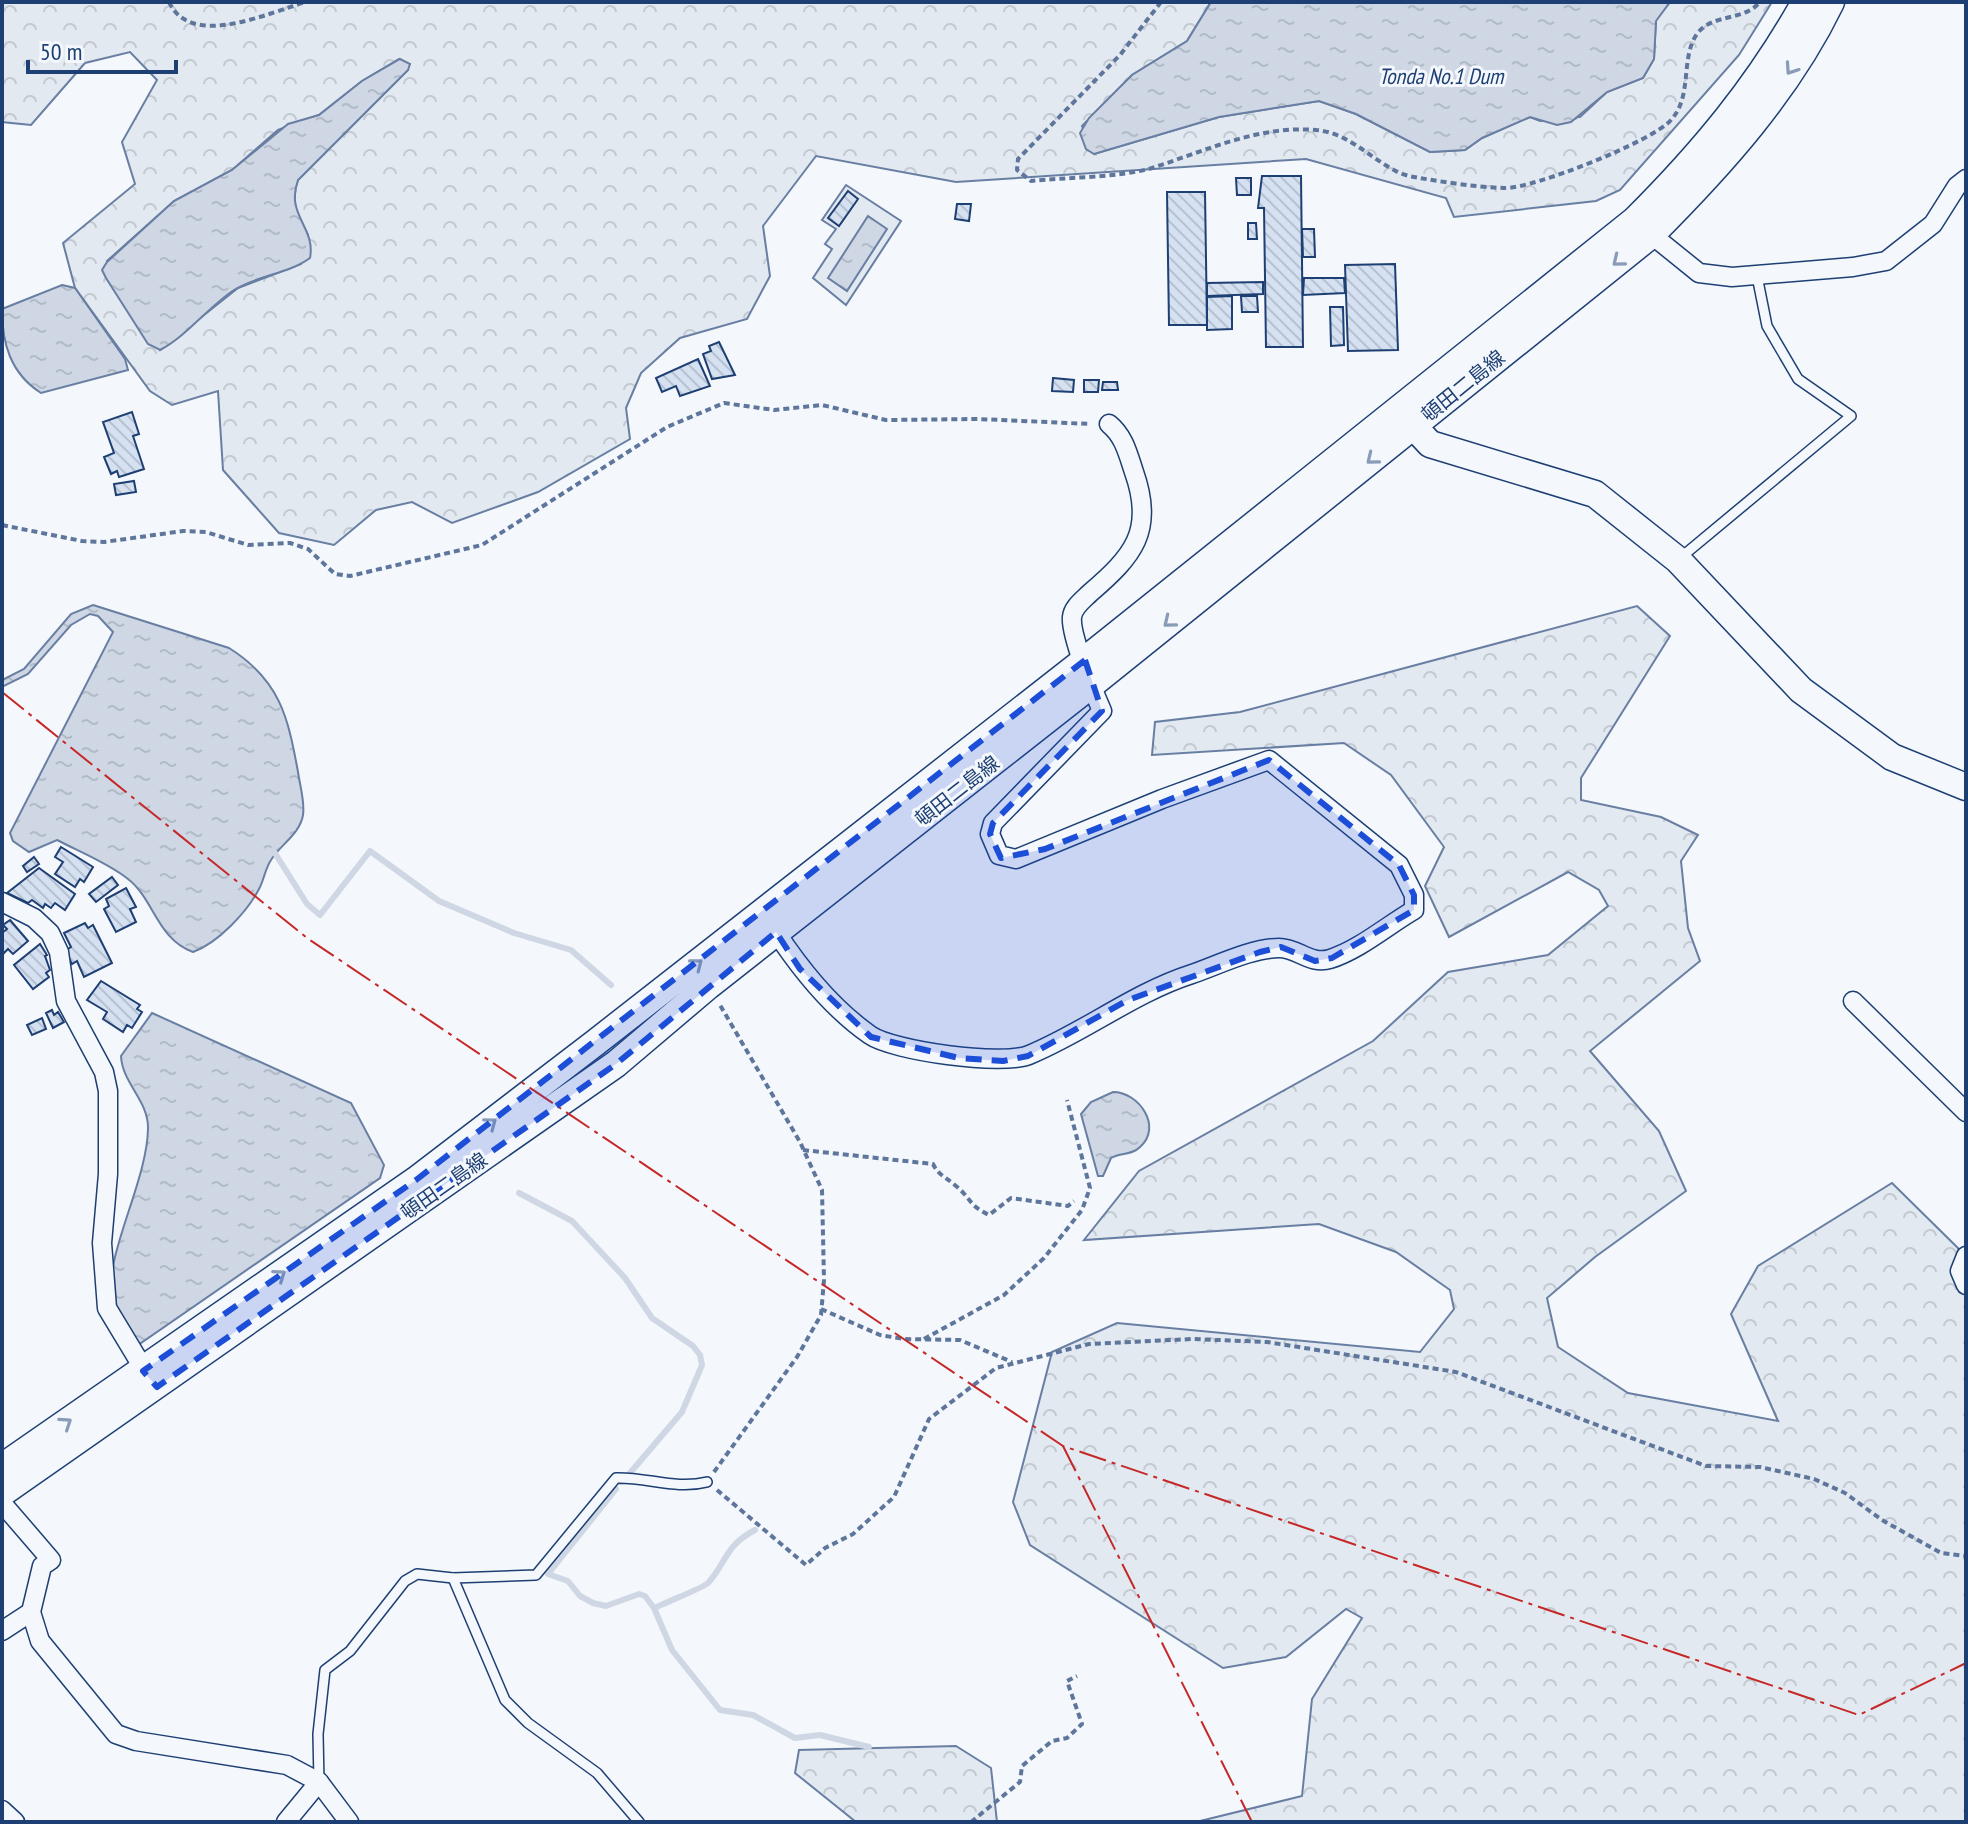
<svg xmlns="http://www.w3.org/2000/svg" width="1968" height="1824" viewBox="0 0 1968 1824" font-family="'PT Sans Narrow','Noto Sans JP',sans-serif">
<style>
.forest{fill:url(#forest-crowns);stroke:#687fa3;stroke-width:2;fill-rule:evenodd}
.park{fill:#e3e9f0;stroke:#687fa3;stroke-width:2}
.water{fill:url(#water-ripples);stroke:#687fa3;stroke-width:2}
.lines{fill:none;stroke-linecap:round;stroke-linejoin:round}
.stream{stroke:#cfd7e4;stroke-width:6}
.building{fill:url(#building-back-hatch);stroke:#1d3f73;stroke-width:2}
.lane-casing{stroke:#1d3f73;stroke-width:12}
.street-casing{stroke:#1d3f73;stroke-width:21}
.secondary-casing{stroke:#1d3f73;stroke-width:29}
.path{stroke:#5e769c;stroke-width:4;stroke-dasharray:6 4;stroke-linecap:butt}
.lane{stroke:#f4f7fb;stroke-width:9}
.street{stroke:#f4f7fb;stroke-width:18}
.secondary{stroke:#f4f7fb;stroke-width:26}
.power{stroke:#c62828;stroke-width:2;stroke-dasharray:28 6 4 6;stroke-linecap:butt}
.oneway{stroke:#889bb7}
.marked{fill:#1d4ed8;fill-opacity:0.2;stroke:#1d4ed8;stroke-width:6;stroke-dasharray:16 10;stroke-linejoin:round}
.labels{text-anchor:middle;stroke-width:6;stroke-linejoin:round;paint-order:stroke}
.street-label{font-size:20px;fill:#1d3f73;stroke:#f4f7fb}
.water-label{font-size:22px;font-style:italic;fill:#1d3f73;stroke:#f4f7fb}
</style>
<defs>
<pattern id="forest-crowns" width="20" height="18" patternUnits="userSpaceOnUse" patternTransform="scale(2)"><rect width="20" height="18" fill="#e3e9f0"/><path d="M2 6a3 3 0 1 1 6 0M12 15a3 3 0 1 1 6 0" fill="none" stroke="#c2c9d1"/></pattern>
<pattern id="water-ripples" width="26" height="14" patternUnits="userSpaceOnUse" patternTransform="scale(2)"><rect width="26" height="14" fill="#cfd7e4"/><path d="M2 4q2-2 4 0t4 0M15 11q2-2 4 0t4 0" fill="none" stroke="#b1bac7"/></pattern>
<pattern id="building-back-hatch" width="6" height="6" patternUnits="userSpaceOnUse" patternTransform="scale(2)"><rect width="6" height="6" fill="#d5e0f0"/><path d="M-1 5l2 2M0 0l6 6M5-1l2 2" fill="none" stroke="#b6c1d1"/></pattern>
</defs>
<rect width="100%" height="100%" fill="#f4f7fb"/>
<g class="forest">
<path d="M2,2H1211L1187,41L1132,75L1082,126L1094,154L1219,117L1319,101L1356,114L1430,152L1465,150L1482,138L1530,117L1540,121L1580,117L1607,92L1643,78L1654,59L1656,20L1670,2H1772L1739,55L1620,190L1596,201L1454,217L1446,198L1306,159L956,182L816,156L763,226L770,276L747,319L680,338L641,373L626,408L630,439L538,492L452,523L412,502L376,510L334,545L279,533L223,470L218,391L172,405L150,391L75,288L63,243L135,184L122,142L157,80L130,52L85,63L31,125L2,122ZM399,59L408,70L298,180C290,202 297,215 308,235L301,264L238,288L160,350L107,261L174,201L232,170L278,130L319,115L362,81Z"/>
<polygon points="1637,606 1670,636 1581,778 1581,800 1661,817 1698,835 1681,861 1688,928 1700,961 1590,1051 1659,1131 1686,1191 1595,1257 1547,1298 1558,1347 1628,1393 1778,1421 1731,1314 1758,1266 1892,1183 1966,1256 1966,1822 1196,1822 1302,1796 1312,1699 1362,1618 1346,1609 1286,1657 1223,1668 1030,1545 1013,1502 1052,1352 1117,1323 1420,1352 1454,1309 1450,1290 1396,1252 1319,1224 1084,1240 1139,1171 1373,1041 1448,972 1548,955 1608,906 1599,890 1568,872 1449,937 1425,886 1444,847 1391,775 1344,743 1152,755 1155,722 1240,712"/>
<polygon points="956,1746 991,1768 997,1822 856,1822 795,1773 799,1750"/>
</g>
<polygon class="park" points="846,185 901,221 846,305 813,278 832,249 825,244 836,229 822,220"/>
<g class="water">
<polygon points="1211,2 1670,2 1656,21 1654,59 1643,78 1607,92 1571,122 1557,125 1530,117 1482,138 1465,150 1430,152 1356,114 1319,101 1219,117 1094,154 1086,149 1080,133 1089,118 1132,75 1187,41"/>
<path d="M400,59L410,64L408,70L298,180C285,215 316,227 310,258C288,274 258,275 234,290C208,307 187,336 160,350L148,344L106,278L102,270L107,262L174,201L232,170L288,124L319,115L362,81Z"/>
<polygon points="868,216 887,229 847,291 828,278"/>
<path d="M62,285L75,288L125,359L128,370L41,393C10,373 2,343 2,309Z"/>
<path d="M93,605L229,648C280,680 288,717 298,772C300,786 305,802 303,815C300,834 280,845 271,860C265,869 264,880 259,889C247,912 218,943 193,952C157,939 154,899 128,879C108,863 80,852 57,840L29,852L13,841L10,833L113,632L98,616L90,614L71,625L28,674L2,687V680L24,669L71,614Z"/>
<path d="M152,1013L351,1103L384,1165L380,1178L138,1345C130,1333 115,1317 112,1303C102,1259 147,1183 148,1129C149,1101 122,1083 121,1056Z"/>
<path d="M1113,1092C1139,1092 1163,1127 1140,1147C1131,1156 1121,1152 1111,1158L1103,1176H1098L1081,1114L1091,1102Z"/>
</g>
<g class="lines">
<g class="stream">
<polyline points="273,850 307,904 320,915 370,851 439,901 514,933 571,950 611,985"/>
<polyline points="519,1193 572,1221 625,1278 652,1318 693,1346 700,1355 702,1365 682,1412 630,1473"/>
<polyline points="616,1489 548,1574 568,1581 580,1596 593,1603 606,1606 639,1594 645,1596 654,1608 672,1650 720,1710 753,1715 795,1738 820,1735 869,1747"/>
<path d="M655,1608C666,1602 703,1588 708,1583C726,1564 724,1546 755,1530"/>
</g>
</g>
<g class="building">
<polygon points="1262,176 1301,176 1303,347 1266,347 1264,208 1258,208"/>
<polygon points="1236,178 1251,178 1251,195 1237,195"/>
<polygon points="848,191 858,199 839,226 828,218"/>
<polygon points="1167,192 1205,192 1207,325 1169,325"/>
<polygon points="957,204 971,204 969,221 955,219"/>
<polygon points="1248,223 1256,223 1257,239 1248,239"/>
<polygon points="1302,229 1314,229 1315,257 1303,257"/>
<polygon points="1395,264 1398,350 1348,351 1345,265"/>
<polygon points="1304,278 1344,278 1345,293 1303,295"/>
<polygon points="1263,282 1263,294 1207,296 1207,283"/>
<polygon points="1232,296 1232,329 1207,330 1207,297"/>
<polygon points="1241,296 1257,296 1258,312 1242,312"/>
<polygon points="1330,307 1343,307 1344,345 1331,346"/>
<polygon points="719,342 735,375 712,379 703,354 711,351 709,346"/>
<polygon points="698,359 710,386 680,396 676,386 662,392 656,378"/>
<polygon points="1053,378 1074,380 1073,392 1052,391"/>
<polygon points="1084,380 1099,380 1098,392 1084,392"/>
<polygon points="1103,382 1117,382 1118,390 1102,390"/>
<polygon points="132,412 139,434 133,436 144,469 119,477 117,471 111,474 104,457 114,453 103,422"/>
<polygon points="134,481 136,492 116,495 114,484"/>
<polygon points="61,847 93,867 84,882 80,879 75,887 55,874 63,862 55,857"/>
<polygon points="34,857 39,864 27,872 23,866"/>
<polygon points="39,868 75,894 65,910 55,903 51,908 45,904 43,908 32,900 28,903 7,893"/>
<polygon points="112,877 118,885 96,902 89,894"/>
<polygon points="126,888 136,907 130,909 136,922 116,932 104,909 109,906 106,899"/>
<polygon points="10,920 28,941 13,954 8,949 2,955 2,933 7,929 3,925"/>
<polygon points="85,923 88,928 93,925 112,963 84,977 77,961 72,964 65,951 71,947 64,933"/>
<polygon points="40,944 47,955 45,956 50,970 46,973 49,977 33,989 14,965"/>
<polygon points="101,981 140,1005 137,1009 142,1012 132,1028 127,1025 123,1032 103,1019 107,1012 87,1000"/>
<polygon points="52,1010 54,1015 58,1012 64,1022 53,1028 46,1013"/>
<polygon points="42,1018 46,1029 32,1035 27,1025"/>
</g>
<g class="lines">
<defs>
<g id="lane">
<polyline points="1679,559 1851,416 1798,379 1767,326 1757,276"/>
<polyline points="453,1578 505,1700 528,1723 597,1773 639,1822"/>
<path d="M319,1782L318,1734L325,1670L350,1651L405,1581L417,1574L453,1578L536,1575L616,1478C647,1477 676,1490 707,1482"/>
</g>
<g id="street">
<polyline points="1642,227 1699,273 1732,277 1853,267 1886,261 1933,224 1957,186 1966,179"/>
<polyline points="2,902 34,918 50,933 59,952 66,1001 104,1072 108,1091 108,1174 102,1243 107,1308 148,1376"/>
<path d="M776,932C801,970 833,1009 870,1035C893,1051 1002,1066 1029,1055C1085,1032 1133,993 1192,974C1218,965 1252,948 1279,948C1298,948 1310,965 1330,959C1359,950 1388,925 1414,910V895L1399,865L1269,760L1162,799L1016,859L999,855L990,834L993,823L1102,711C1094,693 1070,635 1072,617C1073,607 1083,600 1090,593C1133,556 1155,531 1134,472C1128,454 1124,436 1109,424"/>
<polyline points="1853,1001 1966,1112"/>
<polyline points="1966,1256 1960,1271 1966,1285"/>
<polyline points="2,1503 51,1560 42,1566 31,1612 40,1641 116,1734 136,1741 287,1765 319,1782 349,1822"/>
<polyline points="2,1631 31,1612"/>
<polyline points="2,1810 15,1822"/>
<polyline points="286,1822 319,1782"/>
</g>
<g id="secondary">
<polyline points="1403,415 1430,444 1595,494 1678,560 1801,690 1892,757 1966,787"/>
<path d="M2,1467L416,1180L595,1043L1085,660L1635,220C1703,152 1758,86 1805,2"/>
<path d="M2,1493L616,1064L708,986L1091,685L1651,235C1721,165 1788,91 1831,2"/>
</g>
</defs>
<use href="#lane" class="lane-casing"/>
<use href="#street" class="street-casing"/>
<use href="#secondary" class="secondary-casing"/>
<g class="path">
<path d="M169,2C191,50 270,12 306,2"/>
<path d="M1161,2L1120,55L1018,159L1017,170L1031,181C1068,177 1117,178 1152,168C1205,151 1259,125 1316,130C1355,133 1381,172 1414,177C1443,182 1475,187 1504,188C1533,189 1653,141 1671,120C1693,96 1680,58 1697,34C1712,13 1743,22 1760,2"/>
<polyline points="2,525 82,541 104,542 183,531 206,532 248,545 290,543 308,549 335,574 350,576 482,545 667,427 724,403 774,410 822,405 886,420 978,419 1091,424"/>
<path d="M803,1150L933,1164C939,1176 946,1177 956,1186C971,1198 968,1205 989,1215L1011,1198L1068,1206L1074,1201"/>
<polyline points="821,1309 880,1335 904,1339 960,1340 1012,1362"/>
<polyline points="924,1339 1004,1295 1044,1258 1082,1210 1090,1188 1067,1100"/>
<polyline points="714,1472 797,1357 821,1315 824,1280 822,1190 800,1142 720,1005"/>
<polyline points="717,1490 806,1565 825,1548 853,1534 894,1497 929,1419 996,1368 1089,1344 1193,1339 1267,1342 1456,1372 1706,1466 1760,1467 1814,1479 1845,1493 1882,1520 1941,1553 1966,1556"/>
<polyline points="971,1822 1020,1782 1022,1766 1052,1741 1067,1738 1082,1724 1067,1681 1077,1676"/>
</g>
<use href="#lane" class="lane"/>
<use href="#street" class="street"/>
<use href="#secondary" class="secondary"/>
<g class="power">
<polyline points="2,692 307,938 1063,1446 1859,1715 1966,1663"/>
<polyline points="1063,1446 1252,1822"/>
</g>
</g>
<defs><path id="oneway-chevron" d="M-2-3.5L2.5 0L-2 3.5" fill="none" stroke-width="1.6" stroke-linecap="round" stroke-linejoin="round" transform="scale(2)"/></defs>
<g class="oneway">
<use href="#oneway-chevron" transform="translate(1791 69) rotate(124)"/>
<use href="#oneway-chevron" transform="translate(1618 261) rotate(141)"/>
<use href="#oneway-chevron" transform="translate(1372 459) rotate(141)"/>
<use href="#oneway-chevron" transform="translate(1169 622) rotate(141)"/>
<use href="#oneway-chevron" transform="translate(697 964) rotate(-38)"/>
<use href="#oneway-chevron" transform="translate(491 1123) rotate(-37)"/>
<use href="#oneway-chevron" transform="translate(280 1275) rotate(-35)"/>
<use href="#oneway-chevron" transform="translate(66 1423) rotate(-34)"/>
</g>
<path class="marked" d="M1085,660L1102,711L993,823L990,834L1001,858L1045,849L1269,760L1399,865L1414,895V910L1332,958L1315,961L1281,947L1260,952L1128,1000L1028,1056L1003,1061L959,1058L871,1037L800,969L776,932L616,1064L157,1387L143,1371L416,1180Z"/>
<g class="labels">
<g class="street-label">
<text transform="translate(1463 386) rotate(-39)" y="7">頓田二島線</text>
<text transform="translate(957 791) rotate(-38)" y="7">頓田二島線</text>
<text transform="translate(444 1186) rotate(-35)" y="7">頓田二島線</text>
</g>
<g class="water-label">
<text x="1441" y="84">Tonda No.1 Dum</text>
</g>
</g>
<rect width="1968" height="1824" fill="none" stroke="#1d3f73" stroke-width="8"/>
<path d="M28 60v12h148v-12" fill="none" stroke="#1d3f73" stroke-width="4"/>
<text x="40" y="60" font-size="24" fill="#1d3f73" stroke="#f4f7fb" stroke-width="6" paint-order="stroke">50 m</text>
</svg>
